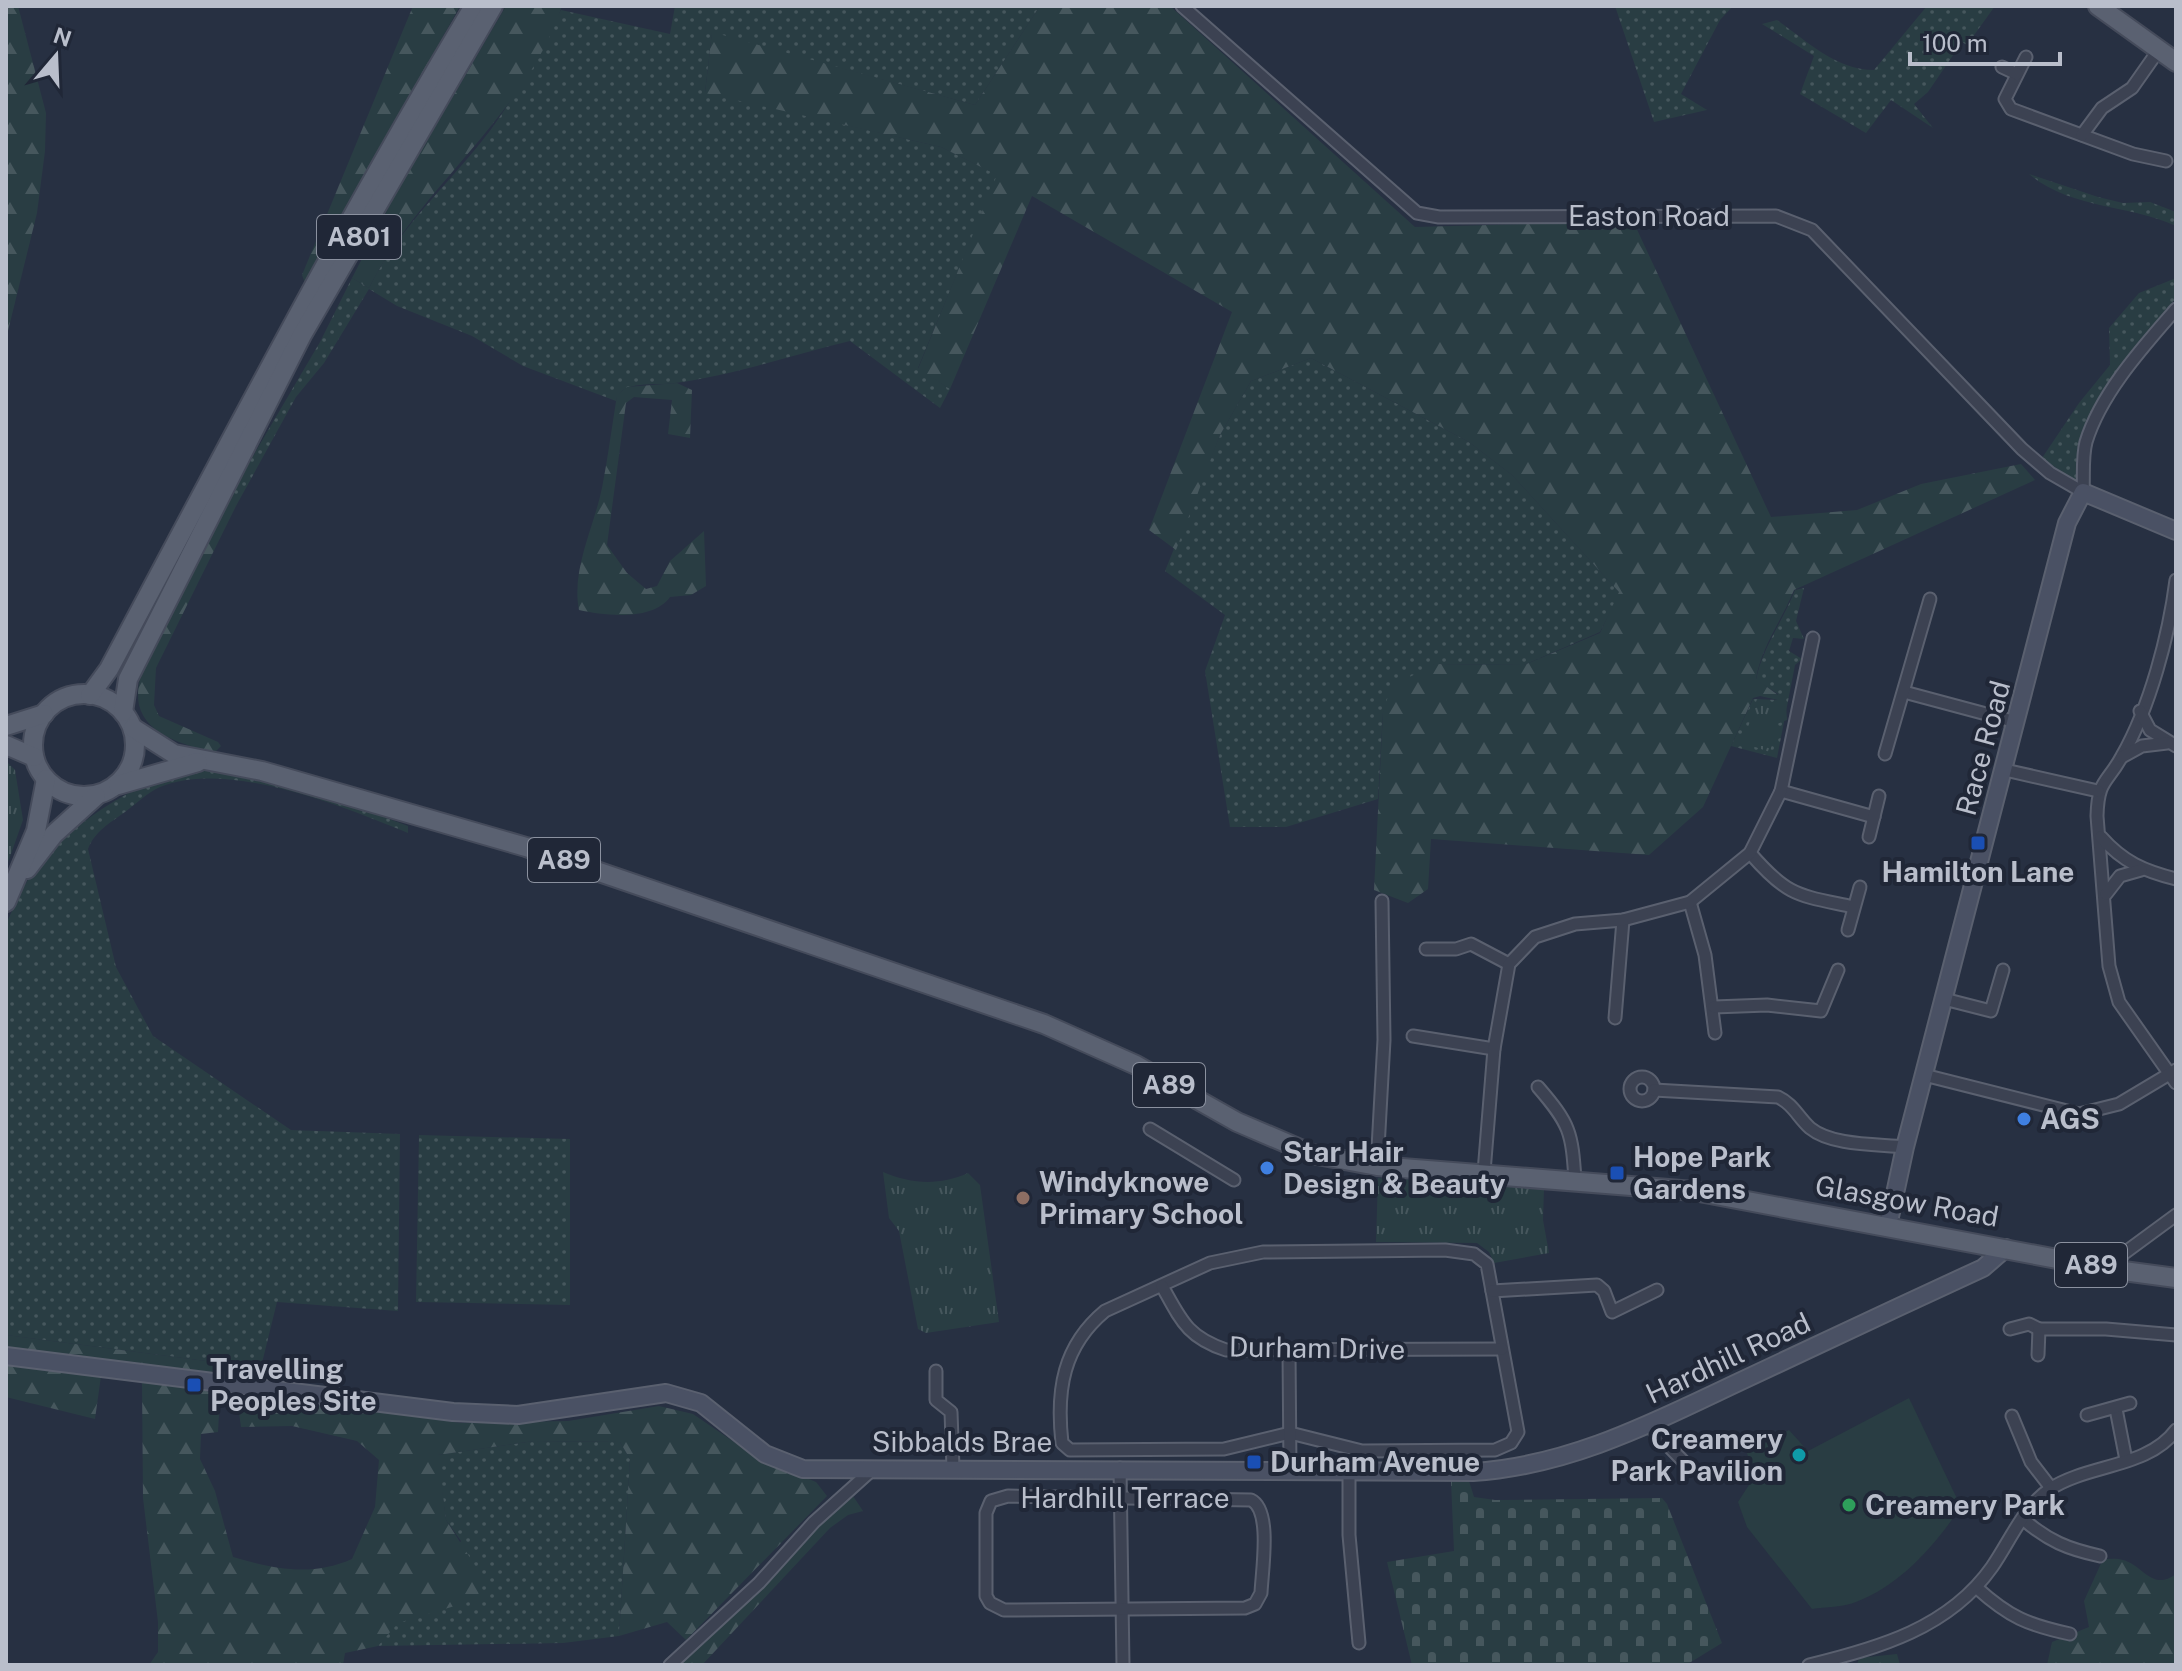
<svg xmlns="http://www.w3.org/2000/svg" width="2182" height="1671" viewBox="0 0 2182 1671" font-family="'Public Sans',sans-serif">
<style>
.grass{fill:url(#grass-dots)}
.forest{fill:url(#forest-firs)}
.cemetery{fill:url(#cemetery-stones)}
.park{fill:url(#park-tufts)}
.garden{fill:#293d43}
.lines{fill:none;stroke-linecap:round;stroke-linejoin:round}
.street-casing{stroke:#5a606f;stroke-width:15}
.secondary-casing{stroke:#5a606f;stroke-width:20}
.primary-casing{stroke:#454b5b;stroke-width:22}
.street{stroke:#3c4252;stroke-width:11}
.secondary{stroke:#4a5164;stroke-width:16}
.primary{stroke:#5a6171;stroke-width:18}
.transit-dot{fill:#1a4fb4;stroke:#202737;stroke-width:3}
.shop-dot{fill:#3f7fe0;stroke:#202737;stroke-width:3}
.education-dot{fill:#8d6e63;stroke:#202737;stroke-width:3}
.culture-dot{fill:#0f9aa8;stroke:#202737;stroke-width:3}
.leisure-dot{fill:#2e9e5b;stroke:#202737;stroke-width:3}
.labels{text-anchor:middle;stroke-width:8;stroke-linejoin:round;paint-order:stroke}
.shield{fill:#202737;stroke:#8b919f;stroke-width:2}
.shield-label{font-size:26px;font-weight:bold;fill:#b9becb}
.street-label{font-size:28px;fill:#b9becb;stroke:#202737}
.poi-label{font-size:28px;font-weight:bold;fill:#b9becb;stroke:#202737;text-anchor:start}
</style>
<defs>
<pattern id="grass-dots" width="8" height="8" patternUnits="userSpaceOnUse" patternTransform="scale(2)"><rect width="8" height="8" fill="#293d43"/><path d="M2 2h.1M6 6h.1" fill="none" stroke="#46575d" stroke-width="1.8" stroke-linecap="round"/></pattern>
<pattern id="forest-firs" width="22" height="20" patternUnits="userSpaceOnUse" patternTransform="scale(2)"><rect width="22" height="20" fill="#293d43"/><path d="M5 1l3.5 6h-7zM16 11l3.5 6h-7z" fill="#46575d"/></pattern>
<pattern id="cemetery-stones" width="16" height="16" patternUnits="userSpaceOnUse" patternTransform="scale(2)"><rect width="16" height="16" fill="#293d43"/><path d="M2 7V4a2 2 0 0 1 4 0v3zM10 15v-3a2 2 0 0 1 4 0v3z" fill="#46575d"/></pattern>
<pattern id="park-tufts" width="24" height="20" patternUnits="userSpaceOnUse" patternTransform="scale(2)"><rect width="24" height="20" fill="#293d43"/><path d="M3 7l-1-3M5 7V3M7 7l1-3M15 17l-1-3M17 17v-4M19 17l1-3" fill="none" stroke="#46575d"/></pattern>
</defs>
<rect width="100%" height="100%" fill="#273042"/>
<g class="grass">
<path d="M675,6H1040L975,105L712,33L705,92L941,147L998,175L918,368L950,389L940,408L850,341C792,355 734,375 675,383C657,386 620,379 616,401L523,366L472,336L397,306L369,289L324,363L296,397L236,506L226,502L320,342L352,278L369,288C401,224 447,187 489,132C517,94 539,51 561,10L670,34Z"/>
<polygon points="1615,6 1733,6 1720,20 1681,94 1707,110 1654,122"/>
<path d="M1927,6H1995L1967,45L1962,42L1928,92L1914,104L1933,128L1891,100L1866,133L1800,94L1814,56L1762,24L1777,20C1807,41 1836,70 1874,70Z"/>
<path d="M2029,174L2098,197L2123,203L2150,202L2176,212V226C2128,204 2071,209 2029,174Z"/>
<path d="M2176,278V298C2136,348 2072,417 2078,483L2042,458L2079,403L2110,365L2109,328L2139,293Z"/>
<polygon points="1311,358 1469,442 1512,475 1620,593 1600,632 1524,665 1434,664 1383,712 1378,799 1286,827 1230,827 1205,671 1225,615 1165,571 1220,435 1251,381"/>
<path d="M1804,588L1796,621L1804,639L1793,638L1789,651L1802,659L1795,665L1777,758L1731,746L1753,699L1778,700V694L1756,680C1762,648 1783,621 1795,590Z"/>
<path d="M200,767C271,775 341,801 408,826V833C344,807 228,759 160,787C148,792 136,804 125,812C110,823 95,831 88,849L116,967L153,1036L291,1130L400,1134L398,1311L277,1302L262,1363L252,1367L6,1335V924C13,910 19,893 28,880C68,823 133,782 200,767Z"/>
<polygon points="419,1135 570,1139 570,1305 416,1302"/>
<polygon points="534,1441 620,1442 630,1459 619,1636 563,1643 378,1646 461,1541 446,1520 437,1455"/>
</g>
<g class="forest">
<polygon points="6,6 18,6 46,113 45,151 37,213 6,339"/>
<polygon points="413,6 460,6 305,283 302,275"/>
<path d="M506,6H562C525,117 420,186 369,288L352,278L394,197Z"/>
<path d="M1040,6H1170L1415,227L1633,221L1771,517L1857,510L1921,484L2021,464L2035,480L1794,590C1782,620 1761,647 1756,679L1778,695V700L1760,696L1753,698L1703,807L1649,855L1431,839L1428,889L1408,903L1374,890L1383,712L1391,687L1434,664L1524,665L1600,633L1619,592L1512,475L1469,442L1311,358L1251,381L1220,435L1176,550L1149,530L1232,312L1032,196L950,389L918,369L997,175L941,147L705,93L712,32L975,105Z"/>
<path d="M677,383L692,390L690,438L668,434L672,400L634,397L626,403L607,545L627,573L646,589L657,586L670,561L704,531L706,586L691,595L670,597C653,621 606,616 579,610C571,570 594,527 602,488C608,457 612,426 617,395L627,387Z"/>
<path d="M226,502L235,503L236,506L156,668L154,705L159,716L218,742L221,746L214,753C188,745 147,737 139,705C129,662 204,543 226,502Z"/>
<polygon points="6,1335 252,1367 262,1363 258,1375 244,1376 6,1347"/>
<polygon points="6,1365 101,1376 95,1419 6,1397"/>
<path d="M142,1382L199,1389L220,1395L218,1432L201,1434L200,1459L215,1491L233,1557C275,1569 311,1577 352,1559L375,1507L379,1460L357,1441L292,1426L241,1427L238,1405L250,1394L461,1423L568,1421L659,1406L693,1414L756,1457L816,1482L827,1496L686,1640L667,1622L619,1636L630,1459L620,1442L534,1441L438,1455L446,1520L481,1575L478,1599L398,1623L378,1646L345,1653L343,1665H149L158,1652V1622L143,1498Z"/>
<polygon points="851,1493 863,1511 848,1515 830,1528 702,1665 678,1665 756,1594"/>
<path d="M2103,1559C2109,1559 2117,1558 2123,1560C2143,1565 2152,1592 2176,1574V1665H2047L2052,1642L2089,1627L2084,1601Z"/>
<polygon points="1897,1654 1900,1665 1857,1665 1859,1658"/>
</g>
<polygon class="cemetery" points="1451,1481 1469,1481 1474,1497 1495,1500 1662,1498 1667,1504 1722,1643 1686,1665 1412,1665 1387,1562 1454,1551"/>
<g class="park">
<polygon points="1757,699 1786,705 1787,720 1777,724 1770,752 1743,743"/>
<polygon points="6,761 15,770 23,820 6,868"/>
<path d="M883,1172C911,1184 939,1186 968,1173L980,1185L999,1322L926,1333L918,1329L899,1231L889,1218Z"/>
<polygon points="1378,1178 1544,1188 1543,1220 1549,1253 1494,1263 1489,1252 1477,1243 1376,1242"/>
</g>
<path class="garden" d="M1909,1398L1961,1507C1934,1546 1901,1585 1856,1602C1843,1607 1826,1607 1812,1609L1747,1527L1738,1502L1754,1477L1747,1453L1789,1430L1808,1451Z"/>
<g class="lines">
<defs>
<g id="street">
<path d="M1182,6L1417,213L1439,217L1776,216L1812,230L2022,449L2050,473L2083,492C2084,476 2082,457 2086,442C2101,393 2143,347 2176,309"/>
<polyline points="2026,57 2005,99 2011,109 2133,154 2166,161"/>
<polyline points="2002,67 2017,74"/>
<polyline points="2082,135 2102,108 2132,88 2158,51"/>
<path d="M2176,580C2169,635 2150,707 2122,756C2107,784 2098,779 2097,816L2109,966L2119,1002L2176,1083"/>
<polyline points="1904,692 2016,722"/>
<polyline points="2140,711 2150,730 2176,746"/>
<polyline points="1885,754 1930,599"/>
<polyline points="2122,757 2142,746 2167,743"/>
<polyline points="2005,770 2098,791"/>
<polyline points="1781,791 1874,817"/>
<polyline points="1869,837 1879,796"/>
<path d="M2101,837C2123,862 2144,871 2176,879"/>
<path d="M1750,853C1788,897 1798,895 1853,907"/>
<polyline points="2106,894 2120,876 2141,870"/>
<polyline points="1690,902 1705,955 1715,1033"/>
<polyline points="1848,930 1860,887"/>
<polyline points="1426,949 1456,949 1471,944 1509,964"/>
<polyline points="1944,999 1991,1011 2003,970"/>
<polyline points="1714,1007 1767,1005 1821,1011 1838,970"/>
<polyline points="1615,1018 1623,920"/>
<polyline points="1413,1036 1494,1049"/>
<polyline points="1924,1075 2079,1114 2119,1104 2176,1070"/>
<circle cx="1642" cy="1089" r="12"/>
<path d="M1538,1087C1570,1124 1572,1132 1575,1180"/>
<path d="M1654,1090L1778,1097C1793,1104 1798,1117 1810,1128C1832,1146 1877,1144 1905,1147"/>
<polyline points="1150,1129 1234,1180"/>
<polyline points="1377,1166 1384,1040 1382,901"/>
<polyline points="1484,1172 1494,1049 1509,964 1535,937 1575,924 1623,920 1690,902 1750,853 1781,791 1813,638"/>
<path d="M1445,1250L1474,1254L1487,1264L1518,1432L1511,1443L1495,1450L1362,1451L1290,1433L1224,1449L1070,1450L1062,1443C1056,1390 1063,1346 1105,1311L1210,1263L1263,1252Z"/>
<polyline points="2116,1270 2123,1254 2176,1215"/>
<path d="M1162,1286C1181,1320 1187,1337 1226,1350L1502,1349"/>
<polyline points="1492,1291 1597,1285 1604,1291 1612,1312 1657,1290"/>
<polyline points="2010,1329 2029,1324 2039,1329"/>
<polyline points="1289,1352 1290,1469"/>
<polyline points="2038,1355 2039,1329 2106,1329 2176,1335"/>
<polyline points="936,1371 936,1400 951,1412 953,1468"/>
<polyline points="2116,1409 2126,1460"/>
<polyline points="2087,1415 2130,1403"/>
<polyline points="2012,1416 2031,1462 2051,1488"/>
<polyline points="1648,1425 1685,1463"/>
<polyline points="1120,1468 1123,1665"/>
<polyline points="1349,1469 1349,1535 1359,1643"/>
<path d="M1008,1496L1251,1500C1272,1510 1262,1570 1261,1593L1255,1604L1245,1608L1004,1610L990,1603L986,1596V1513L991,1501Z"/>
<path d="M2023,1519C2048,1541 2068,1549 2100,1556"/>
<path d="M1977,1588C2009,1617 2028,1625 2070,1634"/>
<polyline points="670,1665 759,1583 814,1522 873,1469"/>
<path d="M1809,1665C1879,1648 1949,1628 1992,1567C2010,1541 2024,1506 2050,1489C2088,1464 2148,1468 2176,1430"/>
</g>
<g id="secondary">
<polyline points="1888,1226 1905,1147 2067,523 2083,492 2176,531"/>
<path d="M6,1356L453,1412L518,1415L666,1393L701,1403L765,1454L803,1469L1473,1472C1570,1466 1654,1422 1741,1381C1822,1343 1902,1305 1983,1268L2006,1248"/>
</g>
<g id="primary">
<polyline points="2098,6 2176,62"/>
<circle cx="84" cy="745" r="51"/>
<path d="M90,695L109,669C228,446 344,222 474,6"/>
<polyline points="123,712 128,679 302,335 493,6"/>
<polyline points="6,726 44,714"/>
<polyline points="133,728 174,754 262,771 526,847 1044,1024 1136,1065 1237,1122 1312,1154 1377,1166 1694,1191 2116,1270 2176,1278"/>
<polyline points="6,745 34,757"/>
<polyline points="118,785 198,762"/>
<polyline points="27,869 54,834 96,796"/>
<polyline points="6,902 36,831 46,779"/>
</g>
</defs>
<use href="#street" class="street-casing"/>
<use href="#secondary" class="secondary-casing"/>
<use href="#primary" class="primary-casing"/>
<use href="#street" class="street"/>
<use href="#secondary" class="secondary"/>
<use href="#primary" class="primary"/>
</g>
<g class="transit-dot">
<rect x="1970" y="835" width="16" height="16" rx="4"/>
<rect x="1609" y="1165" width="16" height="16" rx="4"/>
<rect x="186" y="1377" width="16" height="16" rx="4"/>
<rect x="1246" y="1454" width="16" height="16" rx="4"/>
</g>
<g class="shop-dot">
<circle cx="2024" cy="1119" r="8"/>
<circle cx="1267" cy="1168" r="8"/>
</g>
<circle class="education-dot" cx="1023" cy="1198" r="8"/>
<circle class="culture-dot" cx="1799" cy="1455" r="8"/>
<circle class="leisure-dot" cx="1849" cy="1505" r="8"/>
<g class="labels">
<g class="shield">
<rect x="317" y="215" width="84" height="44" rx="6"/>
<rect x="528" y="838" width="72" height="44" rx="6"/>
<rect x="1133" y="1063" width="72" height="44" rx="6"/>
<rect x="2055" y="1243" width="72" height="44" rx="6"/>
</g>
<g class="shield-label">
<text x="359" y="246">A801</text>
<text x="564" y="869">A89</text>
<text x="1169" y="1094">A89</text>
<text x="2091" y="1274">A89</text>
</g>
<g class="street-label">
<text x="1649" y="226">Easton Road</text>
<text transform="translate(1983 748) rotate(-75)" y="10">Race Road</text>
<text transform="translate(1907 1201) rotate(10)" y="10">Glasgow Road</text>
<text transform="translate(1317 1348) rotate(1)" y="10">Durham Drive</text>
<text transform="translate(1728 1358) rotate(-25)" y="10">Hardhill Road</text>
<text x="962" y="1452">Sibbalds Brae</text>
<text x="1125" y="1508">Hardhill Terrace</text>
</g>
<g class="poi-label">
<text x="1978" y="882" text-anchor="middle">Hamilton Lane</text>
<text x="2040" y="1129">AGS</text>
<text x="1283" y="1162">Star Hair<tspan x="1283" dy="32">Design &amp; Beauty</tspan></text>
<text x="1633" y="1167">Hope Park<tspan x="1633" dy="32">Gardens</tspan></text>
<text x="1039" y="1192">Windyknowe<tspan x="1039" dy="32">Primary School</tspan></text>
<text x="210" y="1379">Travelling<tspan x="210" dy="32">Peoples Site</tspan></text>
<text x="1783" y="1449" text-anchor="end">Creamery<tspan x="1783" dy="32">Park Pavilion</tspan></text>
<text x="1270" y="1472">Durham Avenue</text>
<text x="1865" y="1515">Creamery Park</text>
</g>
</g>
<rect width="2182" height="1671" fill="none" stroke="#b9becb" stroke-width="16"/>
<g transform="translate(56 56) rotate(19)" stroke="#202737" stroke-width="6" paint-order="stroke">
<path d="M0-6L14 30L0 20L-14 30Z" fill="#b9becb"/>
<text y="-12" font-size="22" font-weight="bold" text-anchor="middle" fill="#b9becb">N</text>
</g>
<path d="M1910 52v12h150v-12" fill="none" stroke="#b9becb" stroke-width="4"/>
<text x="1922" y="52" font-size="24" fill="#b9becb" stroke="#202737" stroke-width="6" paint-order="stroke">100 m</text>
</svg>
